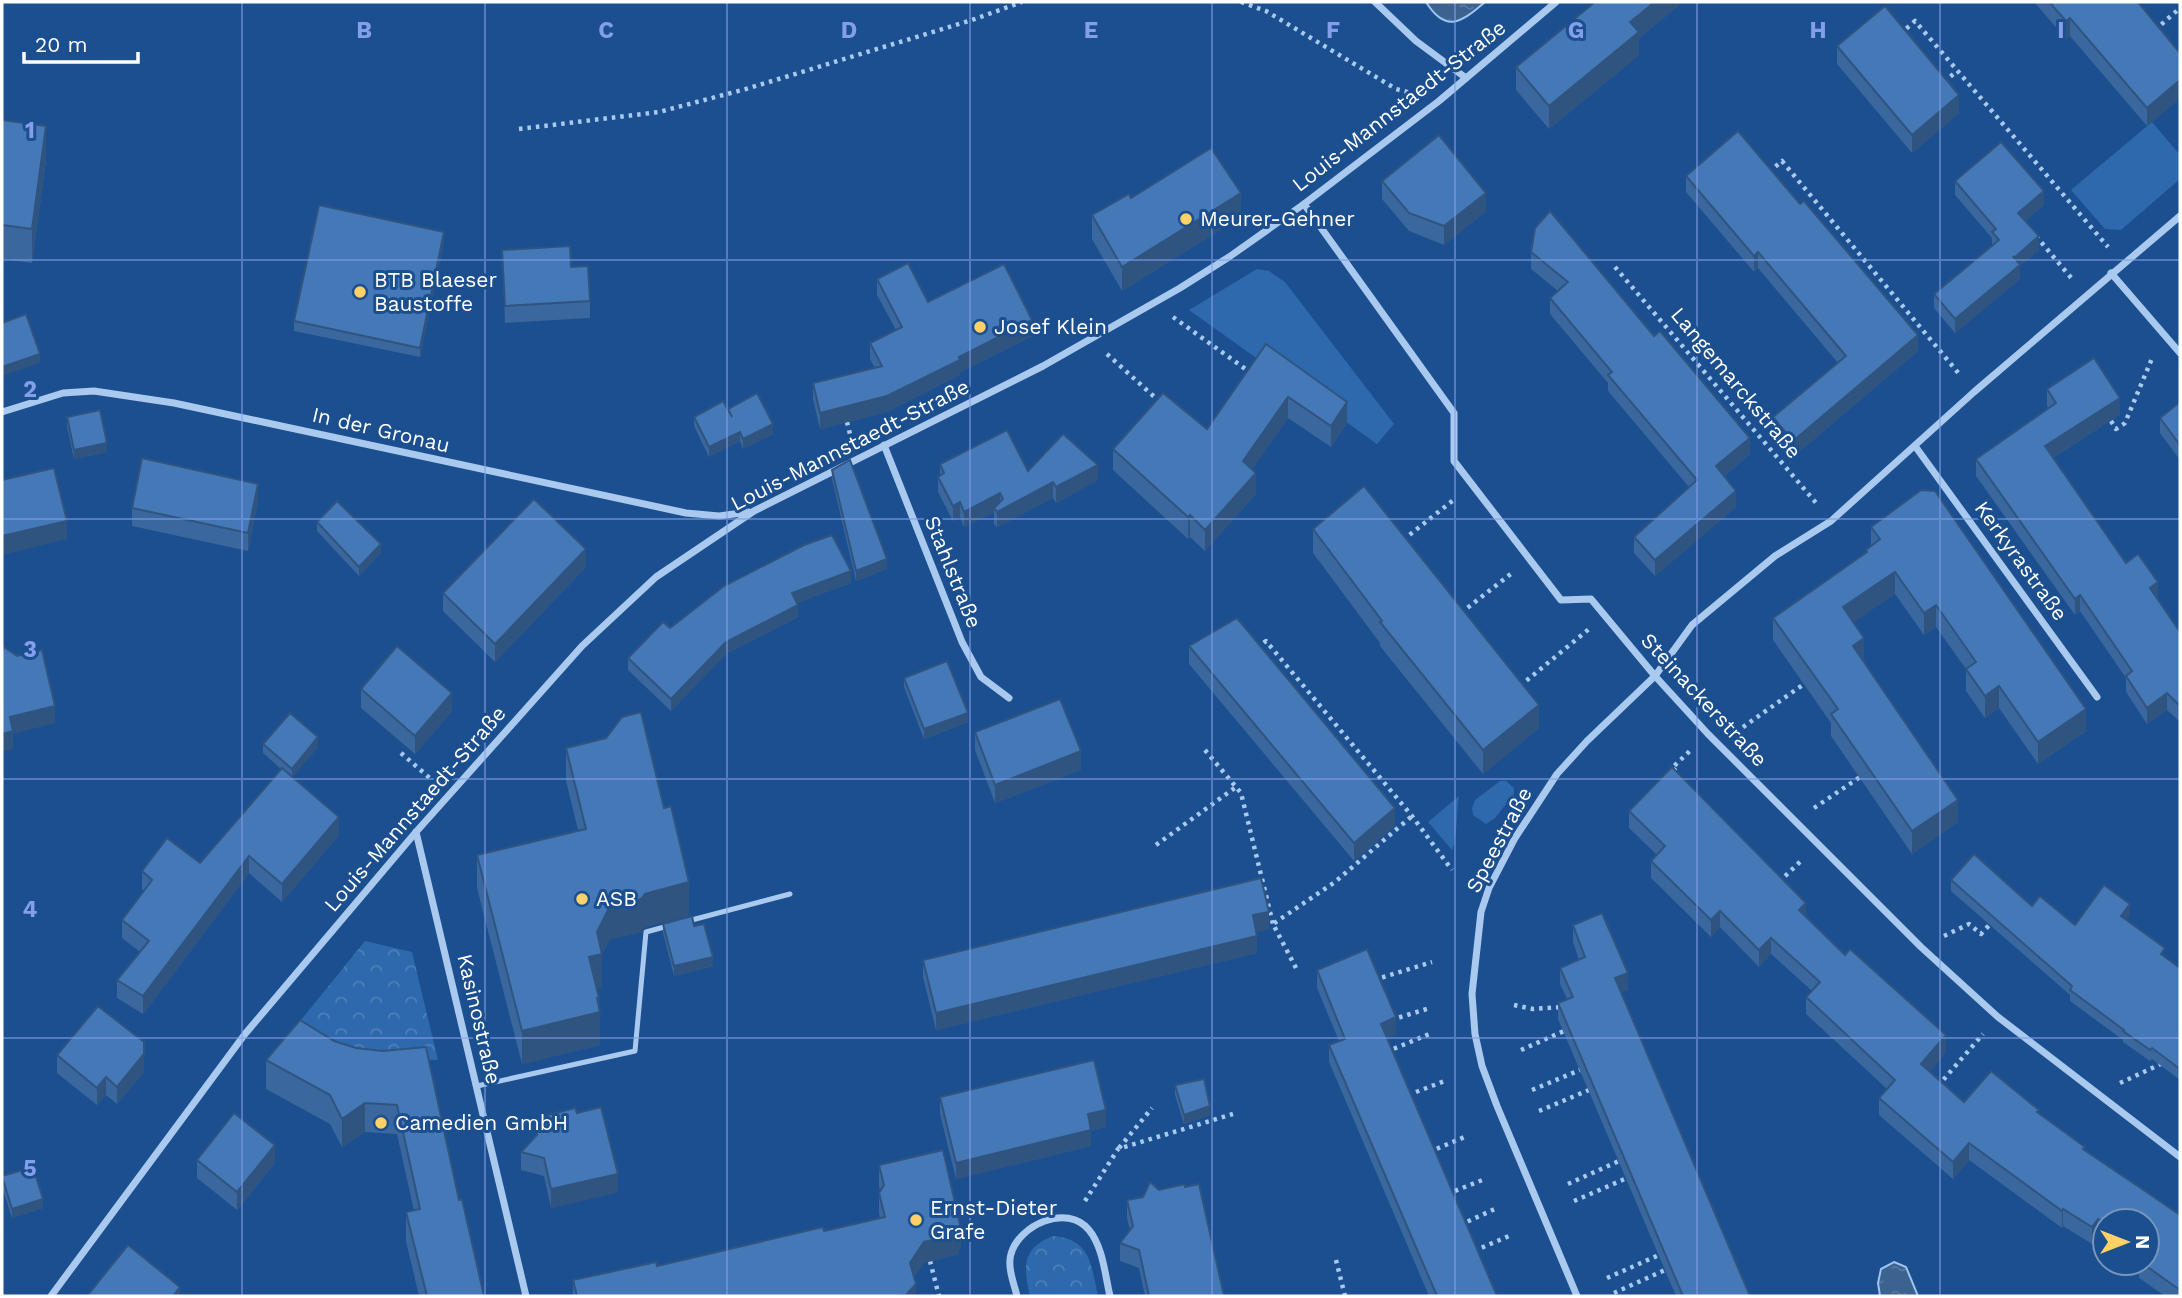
<svg xmlns="http://www.w3.org/2000/svg" width="2182" height="1298" viewBox="0 0 2182 1298" font-family="'Work Sans',sans-serif">
<style>
.grass{fill:#2e69ad}
.forest{fill:url(#forest-crowns)}
.water{fill:url(#water-ripples);stroke:#9cc4f0;stroke-width:2}
.lines{fill:none;stroke-linecap:round;stroke-linejoin:round}
.path{stroke:#a9c9ee;stroke-width:4.5;stroke-dasharray:3.5 5;stroke-linecap:butt}
.lane{stroke:#a9c9ee;stroke-width:5}
.street{stroke:#a9c9ee;stroke-width:7}
.wall{fill:#3a679d}
.shaded-wall{fill:#305480}
.building{fill:#4478b7;stroke:#305480;stroke-width:2}
.grid{fill:none;stroke:#839eea;stroke-width:2;stroke-opacity:0.55}
.poi-dot{fill:#ffd166;stroke:#1b4f8f;stroke-width:2.5}
.labels{text-anchor:middle;stroke-width:6;stroke-linejoin:round;paint-order:stroke}
.street-label{font-size:21px;fill:#fff;stroke:#1b4f8f}
.poi-label{font-size:21px;fill:#fff;stroke:#1b4f8f;text-anchor:start}
.grid-label{font-size:23px;text-anchor:middle;font-weight:bold;fill:#839eea;stroke:#1b4f8f;stroke-width:6;stroke-linejoin:round;paint-order:stroke}
</style>
<defs>
<pattern id="forest-crowns" width="20" height="18" patternUnits="userSpaceOnUse" patternTransform="scale(1.75)"><rect width="20" height="18" fill="#2e69ad"/><path d="M2 6a3 3 0 1 1 6 0M12 15a3 3 0 1 1 6 0" fill="none" stroke="#4d80b9"/></pattern>
<pattern id="water-ripples" width="26" height="14" patternUnits="userSpaceOnUse" patternTransform="scale(1.75)"><rect width="26" height="14" fill="#3c6290"/><path d="M2 4q2-2 4 0t4 0M15 11q2-2 4 0t4 0" fill="none" stroke="#597aa1"/></pattern>
</defs>
<rect width="100%" height="100%" fill="#1b4f8f"/>
<g class="grass">
<polygon points="2152,122 2180,155 2180,179 2121,230 2105,229 2071,190"/>
<polygon points="1257,269 1269,271 1285,282 1394,424 1377,444 1189,310"/>
<polygon points="1500,781 1506,781 1514,788 1514,794 1495,818 1486,824 1473,815 1472,808 1475,800"/>
<path d="M1459,796C1456,812 1458,838 1452,850L1428,822Z"/>
</g>
<g class="forest">
<polygon points="365,941 412,952 438,1060 413,1060 343,1045 301,1020"/>
<path d="M1053,1236C1091,1239 1091,1265 1098,1296H1030C1023,1267 1022,1248 1053,1236Z"/>
</g>
<g class="water">
<path d="M1426,2H1485C1462,22 1446,34 1426,2Z"/>
<polygon points="1894,1262 1906,1267 1918,1296 1880,1296 1878,1283 1881,1269"/>
</g>
<g class="lines">
<g class="path">
<polyline points="1241,2 1266,11 1396,89 1411,93"/>
<polyline points="2155,30 2180,8"/>
<polyline points="1900,34 1915,21 2108,247"/>
<polyline points="1944,82 1957,71"/>
<polyline points="519,129 659,112 746,89 972,20 1022,2"/>
<polyline points="1769,172 1782,161 1960,375"/>
<polyline points="2036,236 2073,280"/>
<polyline points="1615,267 1817,504"/>
<polyline points="1173,317 1251,373"/>
<polyline points="1107,354 1160,402"/>
<polyline points="2111,421 2116,429 2125,423 2153,356"/>
<polyline points="847,422 851,438"/>
<polyline points="1403,540 1456,498"/>
<polyline points="1461,613 1512,573"/>
<polyline points="1257,648 1266,641 1412,816 1452,870"/>
<polyline points="1520,686 1589,629"/>
<polyline points="1736,732 1804,684"/>
<polyline points="1205,750 1241,793 1273,924"/>
<polyline points="401,753 432,780"/>
<polyline points="1676,771 1672,768 1693,748"/>
<polyline points="1814,808 1860,777"/>
<polyline points="1156,845 1236,787"/>
<polyline points="1779,882 1803,859"/>
<polyline points="1944,936 1969,924 1981,934 1993,921"/>
<polyline points="1296,968 1273,924 1335,882 1412,816"/>
<polyline points="1374,980 1432,962"/>
<polyline points="1514,1005 1533,1009 1562,1007"/>
<polyline points="1391,1020 1430,1008"/>
<polyline points="1521,1050 1564,1031"/>
<polyline points="1386,1052 1432,1033"/>
<polyline points="2120,1083 2163,1063"/>
<polyline points="1938,1086 1983,1034"/>
<polyline points="1532,1090 1580,1070"/>
<polyline points="1408,1095 1445,1081"/>
<polyline points="1539,1111 1589,1090"/>
<polyline points="1119,1148 1152,1108"/>
<polyline points="1429,1152 1467,1136"/>
<polyline points="1568,1184 1619,1161"/>
<polyline points="1447,1194 1485,1179"/>
<polyline points="1085,1201 1118,1149 1233,1114"/>
<polyline points="1574,1201 1627,1178"/>
<polyline points="1460,1225 1497,1208"/>
<polyline points="1474,1251 1509,1236"/>
<polyline points="1336,1260 1345,1296"/>
<polyline points="930,1261 939,1296"/>
<polyline points="1607,1278 1659,1255"/>
<polyline points="1614,1293 1665,1270"/>
</g>
<g class="lane">
<polyline points="688,921 790,894"/>
<polyline points="477,1086 635,1051 646,932 668,926"/>
</g>
<g class="street">
<polyline points="1375,2 1416,41 1466,78"/>
<polyline points="1304,204 1454,413 1454,461 1561,600 1591,599 1655,676 1708,734 1921,947 1998,1017 2180,1157"/>
<polyline points="2111,273 2180,353"/>
<polyline points="2,412 63,393 94,391 174,403 686,513 719,516 749,512"/>
<polyline points="884,445 962,642 981,677 1009,698"/>
<polyline points="1915,446 2097,697"/>
<polyline points="416,832 526,1296"/>
<polyline points="51,1296 245,1034 416,832 582,646 656,577 754,511 1043,366 1180,288 1229,257 1304,204 1439,101 1556,2"/>
<path d="M1017,1296C1014,1284 1007,1266 1011,1254C1019,1225 1067,1203 1089,1230C1103,1247 1105,1275 1110,1296"/>
<polyline points="1577,1296 1497,1106 1482,1066 1475,1034 1472,994 1481,912 1489,888 1515,838 1557,774 1587,741 1655,676 1692,625 1775,556 1831,521 1974,392 2180,216"/>
</g>
</g>
<g class="wall">
<polygon points="1595,2 1683,2 1639,38 1639,55 1549,129 1516,90 1516,67"/>
<polygon points="2034,2 2138,2 2180,53 2180,98 2147,126 2070,36 2066,39"/>
<polygon points="1837,46 1959,113 1912,153 1837,64"/>
<polygon points="2,120 46,160 32,263 2,259"/>
<polygon points="1686,176 1918,351 1793,457 1773,434 1773,417 1838,363 1758,268 1754,272 1686,192"/>
<polygon points="1382,181 1486,211 1444,245 1409,231 1382,199"/>
<polygon points="1955,181 2044,205 2025,221 2039,250 2020,266 2020,279 1955,333 1934,308 1934,294 1992,245 1992,238 1955,195"/>
<polygon points="1131,198 1241,217 1122,291 1092,239 1092,215"/>
<polygon points="1535,228 1750,454 1724,476 1736,507 1655,576 1634,553 1634,537 1689,487 1608,391 1608,383 1550,314 1550,298 1558,291 1531,269 1531,252"/>
<polygon points="444,241 420,357 294,331 294,321"/>
<polygon points="502,250 571,267 590,301 590,318 505,323"/>
<polygon points="877,279 928,302 1032,336 960,372 960,375 887,412 820,429 813,399 813,383 875,368 870,359 870,343 896,330 877,295"/>
<polygon points="1266,344 1347,423 1331,447 1288,418 1252,469 1256,494 1205,551 1190,537 1188,539 1113,470 1113,449 1207,429"/>
<polygon points="2047,389 2120,414 2053,458 2126,563 2158,599 2180,632 2180,722 2167,710 2147,724 2126,692 2126,678 2080,611 2075,615 1976,476 1976,459 2049,408 2047,406"/>
<polygon points="2180,402 2180,460 2160,433 2160,418"/>
<polygon points="728,410 773,434 743,449 740,441 709,457 694,426 694,417"/>
<polygon points="67,417 107,452 74,459 67,427"/>
<polygon points="940,464 1028,471 1098,480 1056,503 1053,498 997,527 994,524 994,512 964,527 960,517 953,521 938,492 938,477 940,476"/>
<polygon points="832,470 887,569 856,581 832,479"/>
<polygon points="258,502 248,551 132,526 132,508"/>
<polygon points="317,522 381,553 359,576 317,531"/>
<polygon points="1871,527 2086,731 2038,764 1999,708 1985,718 1966,691 1966,669 1936,627 1924,635 1895,594 1853,622 1864,660 1863,661 1958,822 1912,854 1831,736 1831,723 1773,640 1773,618 1866,552 1866,550 1871,546"/>
<polygon points="1313,529 1539,728 1483,774 1380,646 1380,643 1313,553"/>
<polygon points="586,567 495,662 443,611 443,593"/>
<polygon points="851,583 797,603 798,617 726,654 671,711 628,670 628,658 670,628"/>
<polygon points="1189,646 1395,826 1354,861 1189,664"/>
<polygon points="904,678 968,722 924,739 904,687"/>
<polygon points="361,689 452,711 415,754 361,708"/>
<polygon points="975,732 1081,770 995,803 975,750"/>
<polygon points="263,744 318,747 292,777 339,835 282,902 249,873 143,1014 117,998 117,980 140,952 122,938 122,920 144,891 142,889 142,871 200,863 281,769 263,753"/>
<polygon points="566,748 689,915 645,927 641,932 610,939 602,954 602,987 597,988 599,998 600,1045 522,1064 477,888 477,855 578,830 566,781"/>
<polygon points="1629,811 1806,916 1946,1052 1929,1072 1964,1102 2039,1113 2085,1150 2180,1215 2180,1296 2165,1296 2139,1278 2139,1263 2147,1263 2147,1221 2105,1221 2105,1240 2098,1235 2092,1244 2063,1226 2062,1228 1969,1160 1953,1179 1879,1115 1879,1098 1887,1089 1806,1014 1806,997 1812,991 1771,954 1759,967 1720,927 1711,937 1651,878 1651,861 1657,855 1629,828"/>
<polygon points="1951,880 2075,925 2130,915 2126,920 2165,957 2180,968 2180,1080 2152,1059 2150,1061 2123,1042 2123,1040 2070,1001 2070,995 1951,891"/>
<polygon points="663,924 694,926 713,966 674,976 663,933"/>
<polygon points="1573,925 1628,990 1621,992 1750,1296 1676,1296 1558,1019 1558,1003 1567,999 1560,984 1560,968 1579,960 1573,942"/>
<polygon points="1269,929 1257,932 1257,953 936,1030 923,977 923,960"/>
<polygon points="1317,970 1396,1034 1387,1038 1497,1296 1429,1296 1329,1062 1329,1045 1339,1041 1317,988"/>
<polygon points="334,1041 356,1048 382,1051 459,1200 484,1296 419,1296 406,1241 406,1212 414,1211 397,1134 365,1132 342,1147 330,1124 266,1089 266,1060"/>
<polygon points="57,1055 144,1060 144,1072 117,1104 106,1095 97,1105 57,1073"/>
<polygon points="1175,1085 1210,1115 1184,1124 1175,1095"/>
<polygon points="940,1097 1106,1127 1091,1130 1091,1146 956,1179 940,1114"/>
<polygon points="536,1118 618,1192 551,1208 544,1176 521,1170 521,1152 536,1137"/>
<polygon points="197,1160 275,1163 237,1210 197,1178"/>
<polygon points="879,1165 961,1249 959,1250 959,1254 924,1263 914,1277 916,1296 573,1296 573,1280 657,1266 824,1231 880,1218 879,1213 879,1193 880,1191 879,1186"/>
<polygon points="2,1176 43,1208 12,1218 2,1187"/>
<polygon points="1127,1200 1224,1296 1145,1296 1139,1268 1120,1261 1120,1243 1130,1230 1127,1218"/>
</g>
<g class="shaded-wall">
<polygon points="1655,2 1683,2 1639,38 1639,55 1549,129 1549,106 1630,22"/>
<polygon points="2070,18 2070,36 2066,39 2066,21"/>
<polygon points="2180,80 2180,98 2147,126 2147,108"/>
<polygon points="1959,95 1959,113 1912,153 1912,135"/>
<polygon points="46,126 46,160 32,263 32,229"/>
<polygon points="2044,191 2044,205 2018,227 2018,213"/>
<polygon points="1241,193 1241,217 1122,291 1122,267"/>
<polygon points="1486,193 1486,211 1444,245 1444,226"/>
<polygon points="444,232 444,241 420,357 420,348"/>
<polygon points="2039,236 2039,250 2020,266 2020,279 1955,333 1955,319 2014,258"/>
<polygon points="1758,252 1758,268 1754,272 1754,256"/>
<polygon points="1032,320 1032,336 960,372 960,375 887,412 820,429 820,413 959,357"/>
<polygon points="1918,335 1918,351 1793,457 1793,441"/>
<polygon points="40,354 40,363 2,376 2,367"/>
<polygon points="1288,397 1288,418 1243,483 1243,461"/>
<polygon points="2120,398 2120,414 2045,463 2045,446"/>
<polygon points="1347,402 1347,423 1331,447 1331,426"/>
<polygon points="773,424 773,434 743,449 743,439"/>
<polygon points="740,432 740,441 709,457 709,447"/>
<polygon points="1750,438 1750,454 1716,482 1716,466"/>
<polygon points="107,443 107,452 74,459 74,450"/>
<polygon points="1098,465 1098,480 1056,503 1056,487"/>
<polygon points="1256,473 1256,494 1205,551 1205,530"/>
<polygon points="1053,482 1053,498 997,527 997,512"/>
<polygon points="258,484 258,502 248,551 248,533"/>
<polygon points="1736,491 1736,507 1655,576 1655,560"/>
<polygon points="1000,493 1000,509 994,508 994,512 964,527 964,512"/>
<polygon points="960,502 960,517 953,521 953,506"/>
<polygon points="1190,515 1190,537 1188,539 1188,517"/>
<polygon points="67,521 67,539 2,555 2,536"/>
<polygon points="381,544 381,553 359,576 359,567"/>
<polygon points="586,549 586,567 495,662 495,644"/>
<polygon points="887,559 887,569 856,581 856,571"/>
<polygon points="851,571 851,583 792,605 792,593"/>
<polygon points="1895,572 1895,594 1843,630 1843,607"/>
<polygon points="2158,582 2158,599 2150,604 2150,588"/>
<polygon points="2080,595 2080,611 2075,615 2075,599"/>
<polygon points="798,605 798,617 726,654 671,711 671,699 726,642"/>
<polygon points="1936,605 1936,627 1924,635 1924,613"/>
<polygon points="1864,638 1864,660 1853,668 1853,646"/>
<polygon points="1999,686 1999,708 1985,718 1985,696"/>
<polygon points="452,693 452,711 415,754 415,736"/>
<polygon points="2167,693 2167,710 2147,724 2147,708"/>
<polygon points="1539,705 1539,728 1483,774 1483,750"/>
<polygon points="55,706 55,723 13,734 13,749 2,752 2,734 10,717"/>
<polygon points="2086,709 2086,731 2038,764 2038,742"/>
<polygon points="968,713 968,722 924,739 924,729"/>
<polygon points="318,737 318,747 292,778 292,769"/>
<polygon points="1081,751 1081,770 995,803 995,785"/>
<polygon points="1958,800 1958,822 1912,854 1912,831"/>
<polygon points="1395,808 1395,826 1354,861 1354,843"/>
<polygon points="339,817 339,835 282,902 282,884"/>
<polygon points="249,856 249,873 143,1014 143,996"/>
<polygon points="689,882 689,915 645,927 641,932 610,939 602,954 602,987 589,990 589,957 597,932 610,906 645,894"/>
<polygon points="1806,903 1806,920 1799,910"/>
<polygon points="2130,904 2130,915 2121,927 2121,916"/>
<polygon points="1720,911 1720,927 1711,937 1711,920"/>
<polygon points="1269,912 1269,929 1253,933 1253,915"/>
<polygon points="1257,936 1257,953 936,1030 936,1013"/>
<polygon points="1771,938 1771,954 1759,967 1759,950"/>
<polygon points="713,957 713,966 674,976 674,966"/>
<polygon points="1628,973 1628,990 1615,995 1615,978"/>
<polygon points="600,1012 600,1045 522,1064 522,1031"/>
<polygon points="1396,1017 1396,1034 1381,1041 1381,1024"/>
<polygon points="1946,1035 1946,1052 1921,1081 1921,1064"/>
<polygon points="144,1054 144,1072 117,1104 117,1087"/>
<polygon points="106,1077 106,1095 97,1105 97,1088"/>
<polygon points="365,1103 365,1132 342,1147 342,1119"/>
<polygon points="1210,1106 1210,1115 1184,1124 1184,1115"/>
<polygon points="1106,1110 1106,1127 1091,1130 1091,1146 956,1179 956,1163 1088,1114"/>
<polygon points="1969,1143 1969,1160 1953,1179 1953,1162"/>
<polygon points="275,1145 275,1163 237,1210 237,1192"/>
<polygon points="618,1174 618,1192 551,1208 551,1189"/>
<polygon points="43,1199 43,1208 12,1218 12,1209"/>
<polygon points="2063,1209 2063,1226 2062,1228 2062,1211"/>
<polygon points="2098,1219 2098,1235 2092,1244 2092,1227"/>
<polygon points="961,1229 961,1249 959,1250 959,1254 924,1263 910,1283 910,1263 924,1242"/>
<polygon points="916,1284 916,1296 900,1296"/>
<polygon points="180,1287 180,1296 173,1296"/>
</g>
<g class="building">
<polygon points="1595,2 1655,2 1630,22 1639,32 1549,106 1516,67"/>
<polygon points="2049,2 2138,2 2180,53 2180,80 2147,108 2070,18 2066,21"/>
<polygon points="1885,6 1959,95 1912,135 1837,46"/>
<polygon points="2,120 46,126 32,229 2,225"/>
<polygon points="1738,131 1800,204 1804,201 1918,335 1793,441 1773,417 1846,356 1758,252 1754,256 1686,176"/>
<polygon points="1439,135 1486,193 1444,226 1409,213 1382,181"/>
<polygon points="2001,142 2044,191 2018,213 2039,236 2014,258 2013,256 2020,265 1955,319 1934,294 1999,240 1992,232 1996,229 1955,181"/>
<polygon points="1211,148 1241,193 1122,267 1092,215 1129,194 1131,198"/>
<polygon points="319,205 444,232 420,348 294,321"/>
<polygon points="1550,211 1654,336 1660,331 1750,438 1716,466 1736,491 1655,560 1634,537 1697,480 1608,375 1612,372 1550,298 1568,282 1531,252 1535,228"/>
<polygon points="570,246 571,267 588,266 590,301 505,306 502,250"/>
<polygon points="908,263 928,302 1004,264 1032,320 959,357 960,360 887,396 820,413 813,383 882,366 870,343 902,327 877,279"/>
<polygon points="26,314 40,354 2,367 2,323"/>
<polygon points="1266,344 1347,402 1331,426 1288,397 1243,461 1256,473 1205,530 1190,515 1188,517 1113,449 1163,393 1207,429"/>
<polygon points="2094,358 2120,398 2045,446 2126,563 2138,554 2158,582 2150,588 2180,632 2180,706 2167,693 2147,708 2126,676 2132,671 2080,595 2075,599 1976,459 2056,403 2047,389"/>
<polygon points="757,393 773,424 743,439 740,432 709,447 694,417 723,401 732,417 728,409"/>
<polygon points="2180,402 2180,445 2160,418"/>
<polygon points="100,410 107,443 74,450 67,417"/>
<polygon points="1007,430 1028,471 1063,434 1098,465 1056,487 1053,482 997,512 994,508 1003,499 1000,493 964,512 960,502 953,506 938,477 944,473 940,464"/>
<polygon points="142,458 258,484 248,533 132,508"/>
<polygon points="850,460 887,559 856,571 832,470"/>
<polygon points="54,468 67,521 2,536 2,480"/>
<polygon points="1364,486 1539,705 1483,750 1380,622 1382,621 1313,529"/>
<polygon points="1921,490 1935,491 2086,709 2038,742 1999,686 1985,696 1966,669 1976,662 1936,605 1924,613 1895,572 1843,607 1864,638 1853,646 1958,800 1912,831 1831,714 1838,709 1773,618 1867,552 1866,550 1880,539 1871,527"/>
<polygon points="534,499 586,549 495,644 443,593"/>
<polygon points="337,501 381,544 359,567 317,522"/>
<polygon points="832,535 851,571 792,593 798,605 726,642 671,699 628,658 663,622 670,628 724,586 804,545"/>
<polygon points="1237,618 1395,808 1354,843 1189,646"/>
<polygon points="397,646 452,693 415,736 361,689"/>
<polygon points="4,647 17,656 42,650 55,706 10,717 13,731 2,734 2,652"/>
<polygon points="947,661 968,713 924,729 904,678"/>
<polygon points="1060,699 1081,751 995,785 975,732"/>
<polygon points="641,712 664,808 671,806 689,882 645,894 641,899 610,906 597,932 602,954 589,957 599,998 597,998 600,1012 522,1031 477,855 586,829 566,748 606,738 622,717"/>
<polygon points="290,713 318,737 292,769 263,744"/>
<polygon points="1672,767 1806,903 1799,910 1845,955 1850,949 1946,1035 1921,1064 1964,1102 1991,1071 2039,1110 2037,1112 2085,1147 2083,1149 2148,1193 2180,1215 2180,1290 2142,1263 2147,1263 2147,1221 2105,1221 2105,1223 2098,1219 2092,1227 2063,1209 2062,1211 1969,1143 1953,1162 1879,1098 1895,1080 1806,997 1820,982 1771,938 1759,950 1720,911 1711,920 1651,861 1665,846 1629,811"/>
<polygon points="282,768 339,817 282,884 249,856 143,996 117,980 149,941 122,920 152,880 142,871 167,838 200,863"/>
<polygon points="1974,854 2032,906 2040,896 2075,925 2104,885 2130,904 2121,916 2165,948 2161,954 2180,968 2180,1069 2152,1048 2150,1050 2123,1031 2124,1030 2070,990 2072,986 1951,880"/>
<polygon points="1261,878 1269,912 1253,915 1257,936 936,1013 923,960"/>
<polygon points="1602,913 1628,973 1615,978 1750,1296 1683,1296 1558,1003 1573,997 1560,968 1585,957 1573,925"/>
<polygon points="692,916 694,926 704,924 713,957 674,966 663,924"/>
<polygon points="1367,949 1396,1017 1381,1024 1497,1296 1437,1296 1329,1045 1345,1039 1317,970"/>
<polygon points="98,1006 144,1042 144,1054 117,1087 106,1077 97,1088 57,1055"/>
<polygon points="300,1020 334,1041 356,1048 382,1051 426,1047 459,1200 462,1199 484,1296 427,1296 406,1212 420,1209 397,1105 365,1103 342,1119 330,1095 266,1060"/>
<polygon points="1094,1060 1106,1110 1088,1114 1091,1130 956,1163 940,1097"/>
<polygon points="1204,1079 1210,1106 1184,1115 1175,1085"/>
<polygon points="601,1107 618,1174 551,1189 544,1158 521,1152 537,1135 536,1118 575,1108 577,1113"/>
<polygon points="234,1113 275,1145 237,1192 197,1160"/>
<polygon points="943,1150 961,1229 958,1230 959,1234 924,1242 910,1263 916,1284 906,1295 900,1296 577,1296 573,1280 656,1262 657,1266 823,1227 824,1231 885,1217 879,1193 884,1185 879,1165"/>
<polygon points="33,1167 43,1199 12,1209 2,1176"/>
<polygon points="1150,1182 1159,1190 1185,1184 1185,1187 1199,1184 1224,1296 1149,1296 1139,1250 1120,1243 1133,1226 1127,1200 1143,1197"/>
<polygon points="128,1245 180,1287 173,1296 87,1296"/>
</g>
<path class="grid" d="M242,2V1296M485,2V1296M727,2V1296M970,2V1296M1212,2V1296M1455,2V1296M1697,2V1296M1940,2V1296M2,260H2180M2,519H2180M2,779H2180M2,1038H2180"/>
<g class="poi-dot">
<circle cx="1186" cy="219" r="7"/>
<circle cx="360" cy="292" r="7"/>
<circle cx="980" cy="327" r="7"/>
<circle cx="582" cy="899" r="7"/>
<circle cx="381" cy="1123" r="7"/>
<circle cx="916" cy="1220" r="7"/>
</g>
<g class="labels">
<g class="street-label">
<text transform="translate(1399 106) rotate(-38)" y="7">Louis-Mannstaedt-Straße</text>
<text transform="translate(1736 383) rotate(50)" y="7">Langemarckstraße</text>
<text transform="translate(381 430) rotate(13)" y="7">In der Gronau</text>
<text transform="translate(850 445) rotate(-27)" y="7">Louis-Mannstaedt-Straße</text>
<text transform="translate(2021 561) rotate(54)" y="7">Kerkyrastraße</text>
<text transform="translate(953 572) rotate(68)" y="7">Stahlstraße</text>
<text transform="translate(1704 700) rotate(47)" y="7">Steinackerstraße</text>
<text transform="translate(415 809) rotate(-49)" y="7">Louis-Mannstaedt-Straße</text>
<text transform="translate(1499 840) rotate(-62)" y="7">Speestraße</text>
<text transform="translate(479 1019) rotate(77)" y="7">Kasinostraße</text>
</g>
<g class="poi-label">
<text x="1200" y="226">Meurer-Gehner</text>
<text x="374" y="287">BTB Blaeser<tspan x="374" dy="24">Baustoffe</tspan></text>
<text x="994" y="334">Josef Klein</text>
<text x="596" y="906">ASB</text>
<text x="395" y="1130">Camedien GmbH</text>
<text x="930" y="1215">Ernst-Dieter<tspan x="930" dy="24">Grafe</tspan></text>
</g>
</g>
<g class="grid-label">
<text x="364" y="38">B</text>
<text x="606" y="38">C</text>
<text x="849" y="38">D</text>
<text x="1091" y="38">E</text>
<text x="1333" y="38">F</text>
<text x="1576" y="38">G</text>
<text x="1818" y="38">H</text>
<text x="2061" y="38">I</text>
<text x="30" y="138">1</text>
<text x="30" y="397">2</text>
<text x="30" y="657">3</text>
<text x="30" y="917">4</text>
<text x="30" y="1176">5</text>
</g>
<rect width="2182" height="1298" fill="none" stroke="#ffffff" stroke-width="7"/>
<g transform="translate(2126 1242) rotate(90)"><circle r="33" fill="#1b4f8f" stroke="#7695bc" stroke-width="2"/>
<path d="M0-5L12 26L0 18L-12 26Z" fill="#ffd166"/>
<text y="-10" font-size="19" font-weight="bold" text-anchor="middle" fill="#ffffff">N</text>
</g>
<path d="M24 52v10h114v-10" fill="none" stroke="#ffffff" stroke-width="3.5"/>
<text x="35" y="52" font-size="21" fill="#ffffff" stroke="#1b4f8f" stroke-width="5" paint-order="stroke">20 m</text>
</svg>
